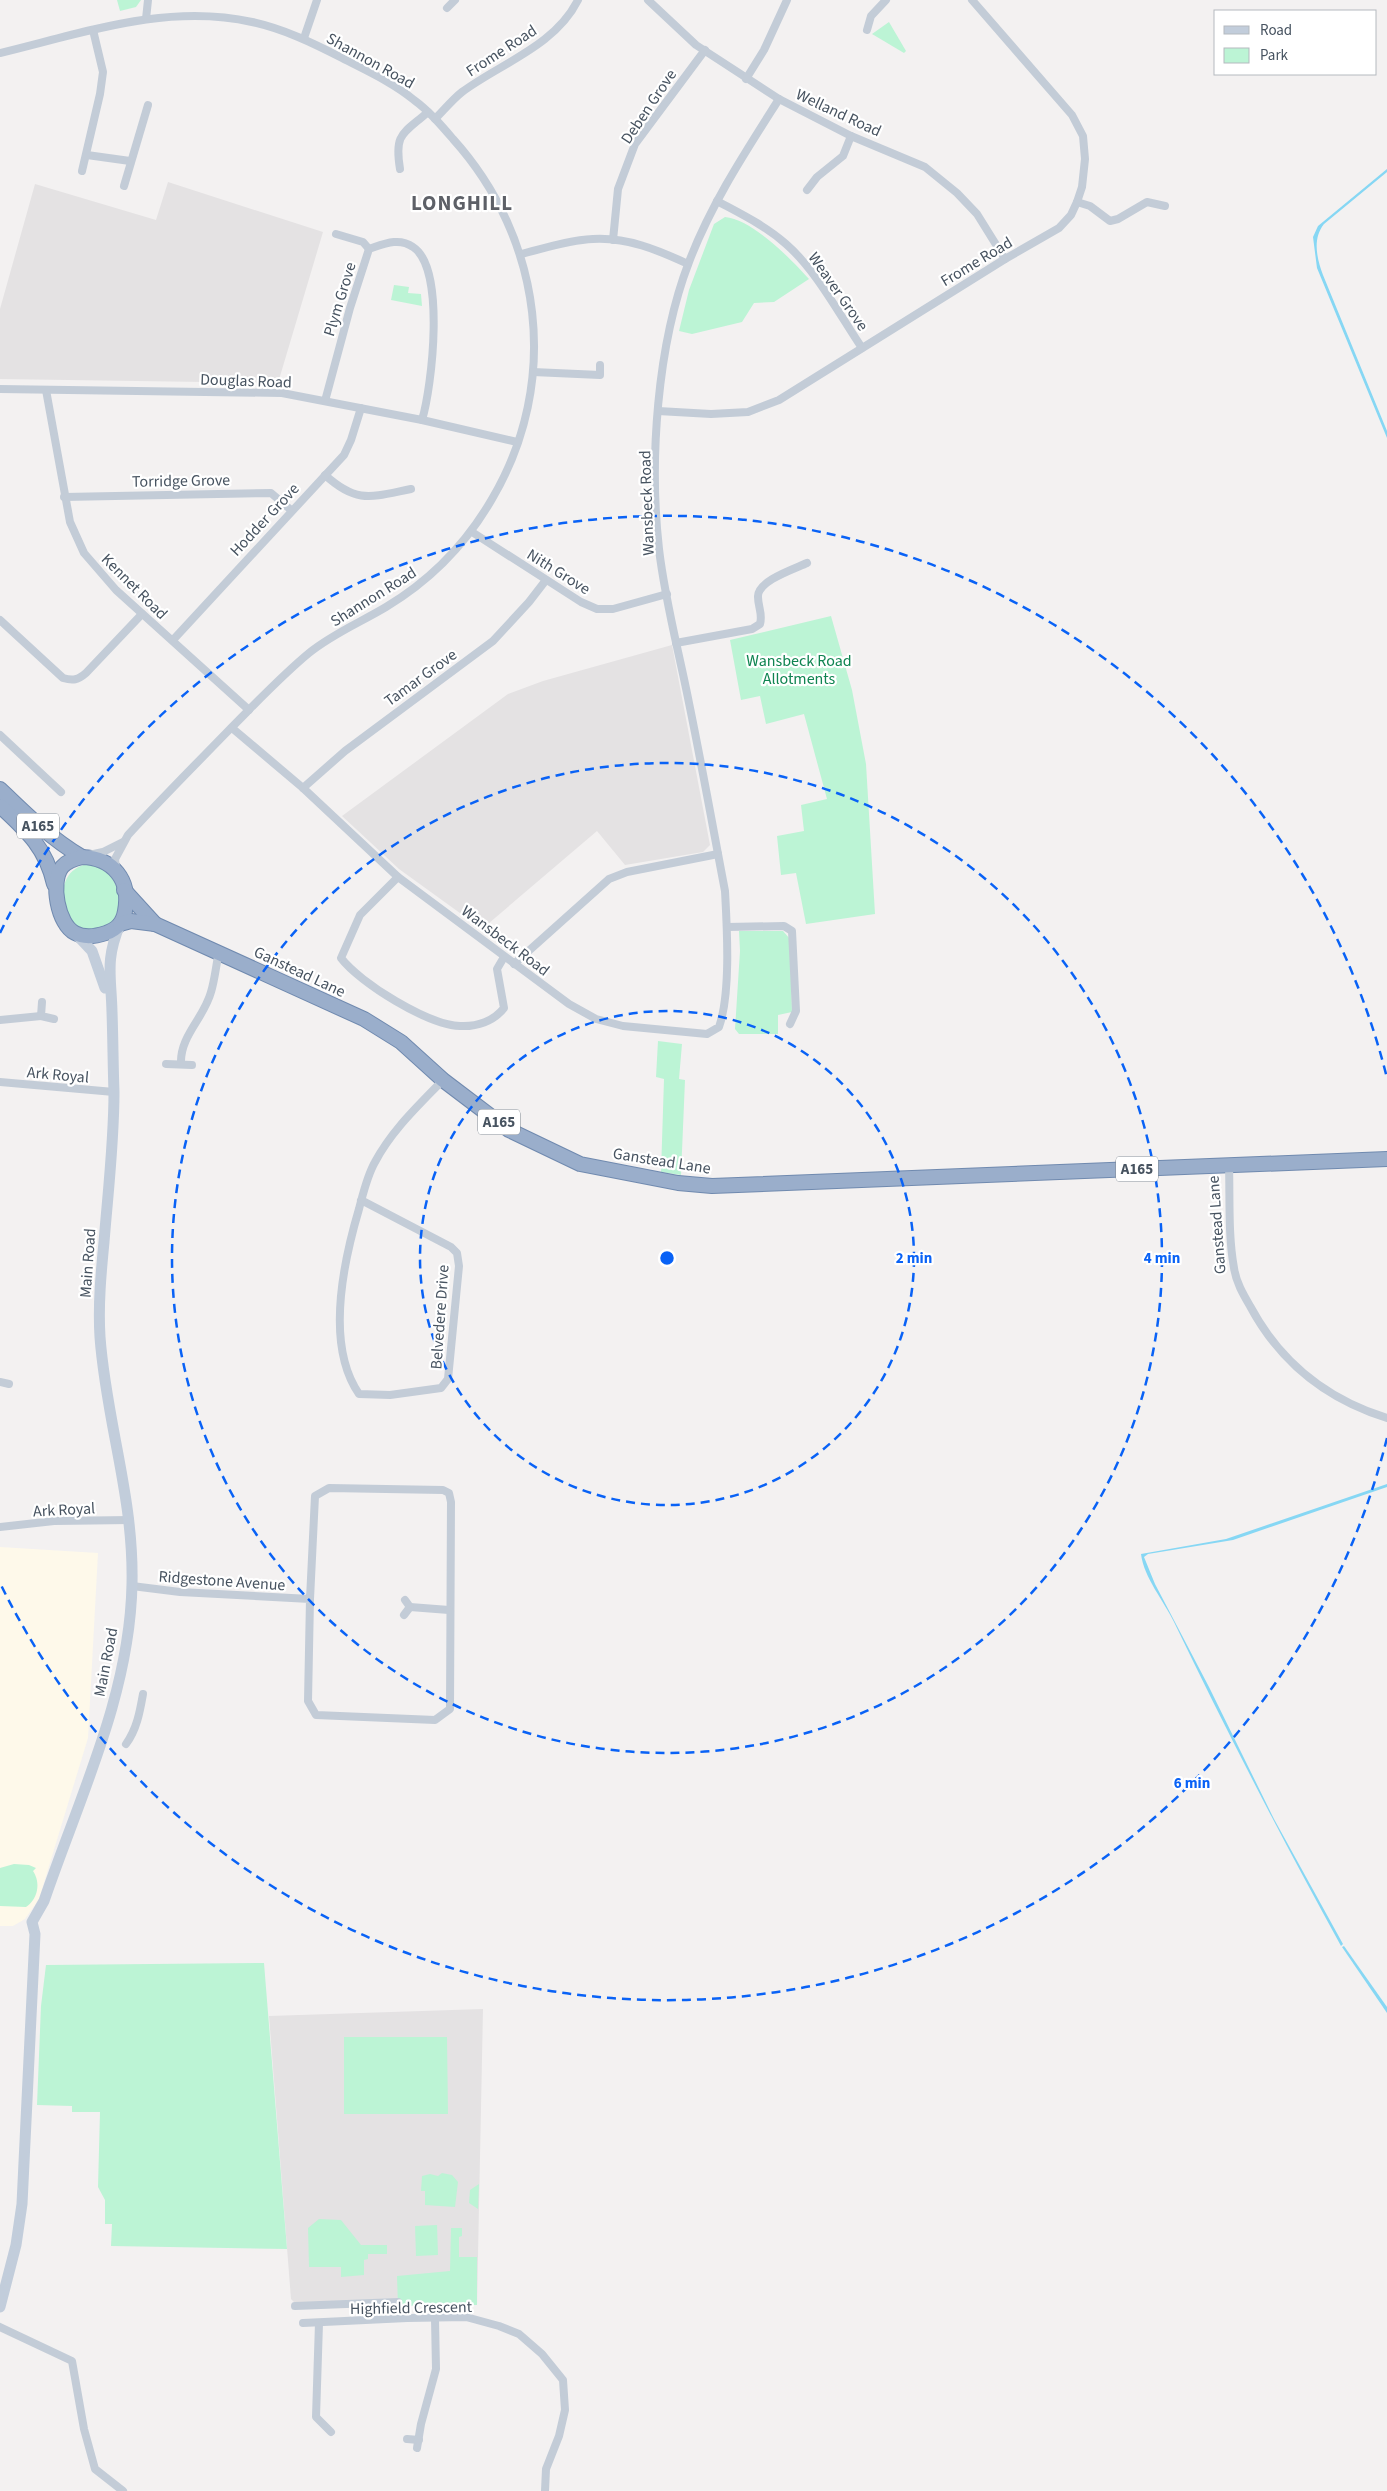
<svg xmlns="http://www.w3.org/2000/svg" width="1387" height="2491" viewBox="0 0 1387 2491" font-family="'Source Sans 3',sans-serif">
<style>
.commercial{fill:#fef9ea}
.education{fill:#e4e2e3}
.green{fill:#bcf4d5}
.water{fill:#86d7f4}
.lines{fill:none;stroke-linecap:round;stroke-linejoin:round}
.trunk-casing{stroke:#708aaf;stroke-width:16}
.minor{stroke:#c3ccd7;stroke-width:8}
.secondary{stroke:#c2cddb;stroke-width:11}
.trunk{stroke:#9aaecb;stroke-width:14}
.ring{fill:none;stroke:#0962f6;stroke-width:2.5;stroke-dasharray:9 6}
.labels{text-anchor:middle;stroke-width:4.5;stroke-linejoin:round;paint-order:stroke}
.shield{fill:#fff;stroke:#7e8790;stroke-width:1}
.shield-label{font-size:15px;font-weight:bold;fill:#475360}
.street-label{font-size:16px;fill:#475360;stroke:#fff}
.park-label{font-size:16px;fill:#0f8451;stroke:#fff}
.district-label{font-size:21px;font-weight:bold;letter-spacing:1px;fill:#5d6067;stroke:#fff}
.centre{fill:#0962f6;stroke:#fff;stroke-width:2.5}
.ring-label{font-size:15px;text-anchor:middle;font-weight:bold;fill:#0962f6;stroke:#fff;stroke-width:4.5;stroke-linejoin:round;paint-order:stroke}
</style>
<rect width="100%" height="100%" fill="#f3f1f1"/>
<polygon class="commercial" points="0,1547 98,1553 88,1738 39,1899 25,1919 13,1926 0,1926"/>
<g class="education">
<polygon points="168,182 323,232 278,383 0,379 0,309 35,184 156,220"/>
<polygon points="672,645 710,845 703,852 625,865 597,831 482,929 399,869 342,816 508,694 543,681"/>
<polygon points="483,2009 477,2305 396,2306 295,2303 291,2299 269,2016"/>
</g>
<g class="green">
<polygon points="117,0 141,0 136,7 120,11"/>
<polygon points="889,22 906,51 904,53 872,34"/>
<path d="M725,217C752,219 792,260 809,279L774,302L754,303L742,322L692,334L679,331L689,290L714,224Z"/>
<polygon points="394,285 409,287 408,293 421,294 422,306 391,300"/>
<polygon points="831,616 852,690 866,764 875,914 806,924 796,873 781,875 777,836 804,831 801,805 827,799 804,714 766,724 760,696 741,700 730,640"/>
<path d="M87,864C124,865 133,928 92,931C61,933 48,872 87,864Z"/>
<polygon points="739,931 783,931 790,939 792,1012 778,1015 778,1034 739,1034 735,1029 740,951"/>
<polygon points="658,1041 682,1044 679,1079 685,1080 681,1175 661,1172 664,1079 656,1077"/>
<path d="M14,1864L29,1865L36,1868L33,1871C41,1883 38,1899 26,1907L0,1906V1868Z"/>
<polygon points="264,1963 287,2249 111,2246 112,2224 105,2224 105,2200 98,2187 100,2112 72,2112 72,2106 37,2105 41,2006 46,1965"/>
<polygon points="344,2037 447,2037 448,2114 344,2114"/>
<polygon points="442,2173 452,2175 458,2182 455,2207 425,2205 425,2191 421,2191 422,2176 430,2174 438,2176"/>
<polygon points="479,2184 478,2209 469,2203 470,2190"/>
<polygon points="319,2219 341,2220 361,2245 387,2245 387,2254 368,2254 368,2259 364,2260 364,2275 341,2277 341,2267 309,2267 308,2228"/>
<polygon points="437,2225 438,2255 416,2256 415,2226"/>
<polygon points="451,2228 462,2228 462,2236 459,2237 459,2257 477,2257 477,2305 398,2306 397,2276 450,2271"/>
</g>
<g class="water">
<path d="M1387,169V172L1324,224C1312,239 1317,259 1323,275L1387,431V438L1317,268L1313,237L1318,226Z"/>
<path d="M1387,1484V1487L1233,1540L1148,1554L1144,1557L1155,1584L1209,1687L1274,1819L1343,1944L1341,1946C1282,1839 1227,1732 1174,1622C1164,1601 1144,1578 1141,1554L1226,1539Z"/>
<polygon points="1344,1946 1387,2007 1387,2013 1342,1947"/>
</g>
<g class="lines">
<defs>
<g id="trunk">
<path d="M0,789C26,814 50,838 82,857"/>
<path d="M0,806C27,831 46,848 54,884"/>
<path d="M82,857C113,858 131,880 125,911C123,923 117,929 106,933C97,936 84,938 75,933C58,925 50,882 62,867C67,861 74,859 82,857Z"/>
<polyline points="124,890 155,924"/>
<polyline points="120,924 131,921 155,924 364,1019 401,1042 443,1080 509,1130 580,1164 678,1183 712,1186 1387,1159"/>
</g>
</defs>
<use href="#trunk" class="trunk-casing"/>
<g class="minor">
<polyline points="648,0 696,45 779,99 851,136 925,167 957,193 977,214 1005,259"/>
<polyline points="447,8 455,0"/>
<polyline points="146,19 148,0"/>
<polyline points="867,30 871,16 886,0"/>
<polyline points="304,38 317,0"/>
<path d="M0,53C83,33 167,3 252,22C284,29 313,43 342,58C367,71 392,82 414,100C429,111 441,125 453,139C543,239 561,382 492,499C466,544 431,580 386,607C361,622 332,634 309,653C280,677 255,704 229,730C195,765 161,799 128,835L115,859L116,869"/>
<polyline points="746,79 764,50 787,0"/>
<path d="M435,119C444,110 453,99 462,92C501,63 555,46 578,0"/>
<polyline points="87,155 130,161"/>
<path d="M400,169C394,133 403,134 428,112"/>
<polyline points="82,171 100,94 103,72 93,30"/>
<polyline points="124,186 148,105"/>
<polyline points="807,190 817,177 843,156 851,136"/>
<path d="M717,201C741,214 766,226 786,244C816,270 839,314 862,348"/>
<polyline points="1077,202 1090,206 1110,221 1118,219 1147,202 1165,206"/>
<polyline points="336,234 363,242 369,249"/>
<polyline points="613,240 618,189 635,144 705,50"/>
<path d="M521,254C545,248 569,240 593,239C627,237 658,250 688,264"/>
<polyline points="533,372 600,375 600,365"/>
<polyline points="0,389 282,393 422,420 517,442"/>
<polyline points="46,390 70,522 84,553 116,590 249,710"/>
<path d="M325,401L350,308L369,249C384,244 399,237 413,247C446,268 432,387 422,420"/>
<polyline points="658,411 711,414 748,412 779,400 1005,259 1059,228 1071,215 1077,202 1082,187 1085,159 1083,136 1072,115 972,0"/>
<path d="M325,475C357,504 371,497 411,489"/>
<polyline points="64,497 271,493 291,510"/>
<polyline points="472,532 581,602 597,609 613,609 667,594"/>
<path d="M0,620L63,678C73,681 78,680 86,673L142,614"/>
<polyline points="173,640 344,455 351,440 361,408"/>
<path d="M676,643L752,629L760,624C763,614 758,607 758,597C757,581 794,569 807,563"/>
<path d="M232,728L303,788L398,877L569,1004L596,1019L623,1026L707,1034L719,1027C731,993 727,928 725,891C713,828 702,766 689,703C679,652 665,601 659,549C649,461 657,345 689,262C711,204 746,151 779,99"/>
<polyline points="0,735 61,792"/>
<polyline points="303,788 345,751 493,641 529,602 546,580"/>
<polyline points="89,855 103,852 123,842"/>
<path d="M398,877L360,915L341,958C360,983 428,1025 460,1026C477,1027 494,1021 504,1008L497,969L504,957"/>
<polyline points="727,927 784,926 792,931 796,1011 790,1024"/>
<polyline points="514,964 609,879 627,872 718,854"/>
<polyline points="42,1002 41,1016 54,1019"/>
<polyline points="0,1020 41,1016"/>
<path d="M181,1063C180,1036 204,1018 211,992C215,979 216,965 219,952"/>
<polyline points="166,1064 192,1065"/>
<polyline points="0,1082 114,1092"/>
<path d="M1229,1165C1230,1199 1228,1235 1234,1268C1236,1282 1243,1294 1250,1306C1280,1362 1326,1399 1387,1418"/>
<path d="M361,1200L451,1247L457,1253L459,1266L448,1379L441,1388L390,1395L359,1394C325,1345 343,1263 359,1209C363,1194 367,1176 375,1162C392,1130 418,1106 443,1080"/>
<polyline points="0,1382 9,1384"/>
<polyline points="0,1527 54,1521 130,1520"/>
<polyline points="132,1586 180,1592 310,1599 315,1496 329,1488 443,1490 449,1493 451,1502 450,1709 435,1720 316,1715 308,1701 310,1599"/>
<polyline points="410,1607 449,1610"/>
<polyline points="404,1615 410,1607 405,1600"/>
<path d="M126,1744C137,1729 140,1711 143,1694"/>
<polyline points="295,2306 398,2302"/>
<polyline points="303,2323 407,2318 466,2317 499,2326 519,2334 542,2354 563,2380 565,2410 559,2436 546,2469 545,2491"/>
<polyline points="319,2323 316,2417 331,2432"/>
<polyline points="0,2327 72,2361 84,2429 95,2469 123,2491"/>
<polyline points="407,2439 419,2440"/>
<polyline points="417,2448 421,2424 436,2369 435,2319"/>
</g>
<g class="secondary">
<polyline points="76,934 92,951 105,988"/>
<path d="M0,2307L16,2245L22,2204L35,1934L32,1922L44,1901C79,1798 130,1695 132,1584C134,1497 106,1421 100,1337C98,1305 101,1273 104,1242C108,1192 114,1142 114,1092C113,1066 113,1039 112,1012C111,974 105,961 120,924"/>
</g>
<use href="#trunk" class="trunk"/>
</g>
<g class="ring">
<circle cx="667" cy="1258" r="247"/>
<circle cx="667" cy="1258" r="495"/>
<path d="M1387 1438A742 742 0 0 1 0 1583M0 933A742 742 0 0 1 1387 1078"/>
</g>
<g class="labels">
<g class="shield">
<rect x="17" y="813.5" width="42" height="25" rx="4"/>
<rect x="478" y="1109.5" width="42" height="25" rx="4"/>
<rect x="1116" y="1156.5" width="42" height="25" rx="4"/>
</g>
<g class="shield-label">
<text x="38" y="831">A165</text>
<text x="499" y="1127">A165</text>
<text x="1137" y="1174">A165</text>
</g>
<g class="street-label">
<text transform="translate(501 50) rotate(-33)" y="6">Frome Road</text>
<text transform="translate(371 60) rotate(29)" y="6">Shannon Road</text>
<text transform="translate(648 106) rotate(-56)" y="6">Deben Grove</text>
<text transform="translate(839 112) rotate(25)" y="6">Welland Road</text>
<text transform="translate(976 261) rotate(-31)" y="6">Frome Road</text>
<text transform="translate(839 291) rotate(55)" y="6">Weaver Grove</text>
<text transform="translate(339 299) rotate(-73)" y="6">Plym Grove</text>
<text transform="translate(246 380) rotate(2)" y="6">Douglas Road</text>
<text transform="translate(181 480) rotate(-1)" y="6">Torridge Grove</text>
<text transform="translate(646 503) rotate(-92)" y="6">Wansbeck Road</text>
<text transform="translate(264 519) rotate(-47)" y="6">Hodder Grove</text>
<text transform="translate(559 571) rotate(32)" y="6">Nith Grove</text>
<text transform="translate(135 586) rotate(45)" y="6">Kennet Road</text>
<text transform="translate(373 596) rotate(-32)" y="6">Shannon Road</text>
<text transform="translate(420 677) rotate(-36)" y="6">Tamar Grove</text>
<text transform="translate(506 940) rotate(37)" y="6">Wansbeck Road</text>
<text transform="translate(300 971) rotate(25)" y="6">Ganstead Lane</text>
<text transform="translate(58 1074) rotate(5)" y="6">Ark Royal</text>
<text transform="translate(662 1160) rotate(9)" y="6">Ganstead Lane</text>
<text transform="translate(1216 1225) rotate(-94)" y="6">Ganstead Lane</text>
<text transform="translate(87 1263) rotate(-86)" y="6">Main Road</text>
<text transform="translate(439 1317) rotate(-86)" y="6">Belvedere Drive</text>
<text transform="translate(64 1509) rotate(-3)" y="6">Ark Royal</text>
<text transform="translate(222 1580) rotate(4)" y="6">Ridgestone Avenue</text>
<text transform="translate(105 1662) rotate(-79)" y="6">Main Road</text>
<text transform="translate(411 2307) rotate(-1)" y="6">Highfield Crescent</text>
</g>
<g class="park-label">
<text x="799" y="666">Wansbeck Road<tspan x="799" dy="18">Allotments</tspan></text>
</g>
<g class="district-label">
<text x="462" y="210">LONGHILL</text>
</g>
</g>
<circle cx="667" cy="1258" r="8" class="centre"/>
<g class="ring-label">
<text x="914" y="1263">2 min</text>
<text x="1162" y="1263">4 min</text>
<text x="1192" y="1788">6 min</text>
</g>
<rect x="1214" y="10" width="162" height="65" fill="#ffffff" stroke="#b5babf"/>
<rect x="1224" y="26" width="25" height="8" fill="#c2cddb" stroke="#b5babf"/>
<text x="1260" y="35" font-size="15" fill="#475360">Road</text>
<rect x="1224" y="48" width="25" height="15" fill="#bcf4d5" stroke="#b5babf"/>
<text x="1260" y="60" font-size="15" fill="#475360">Park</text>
</svg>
